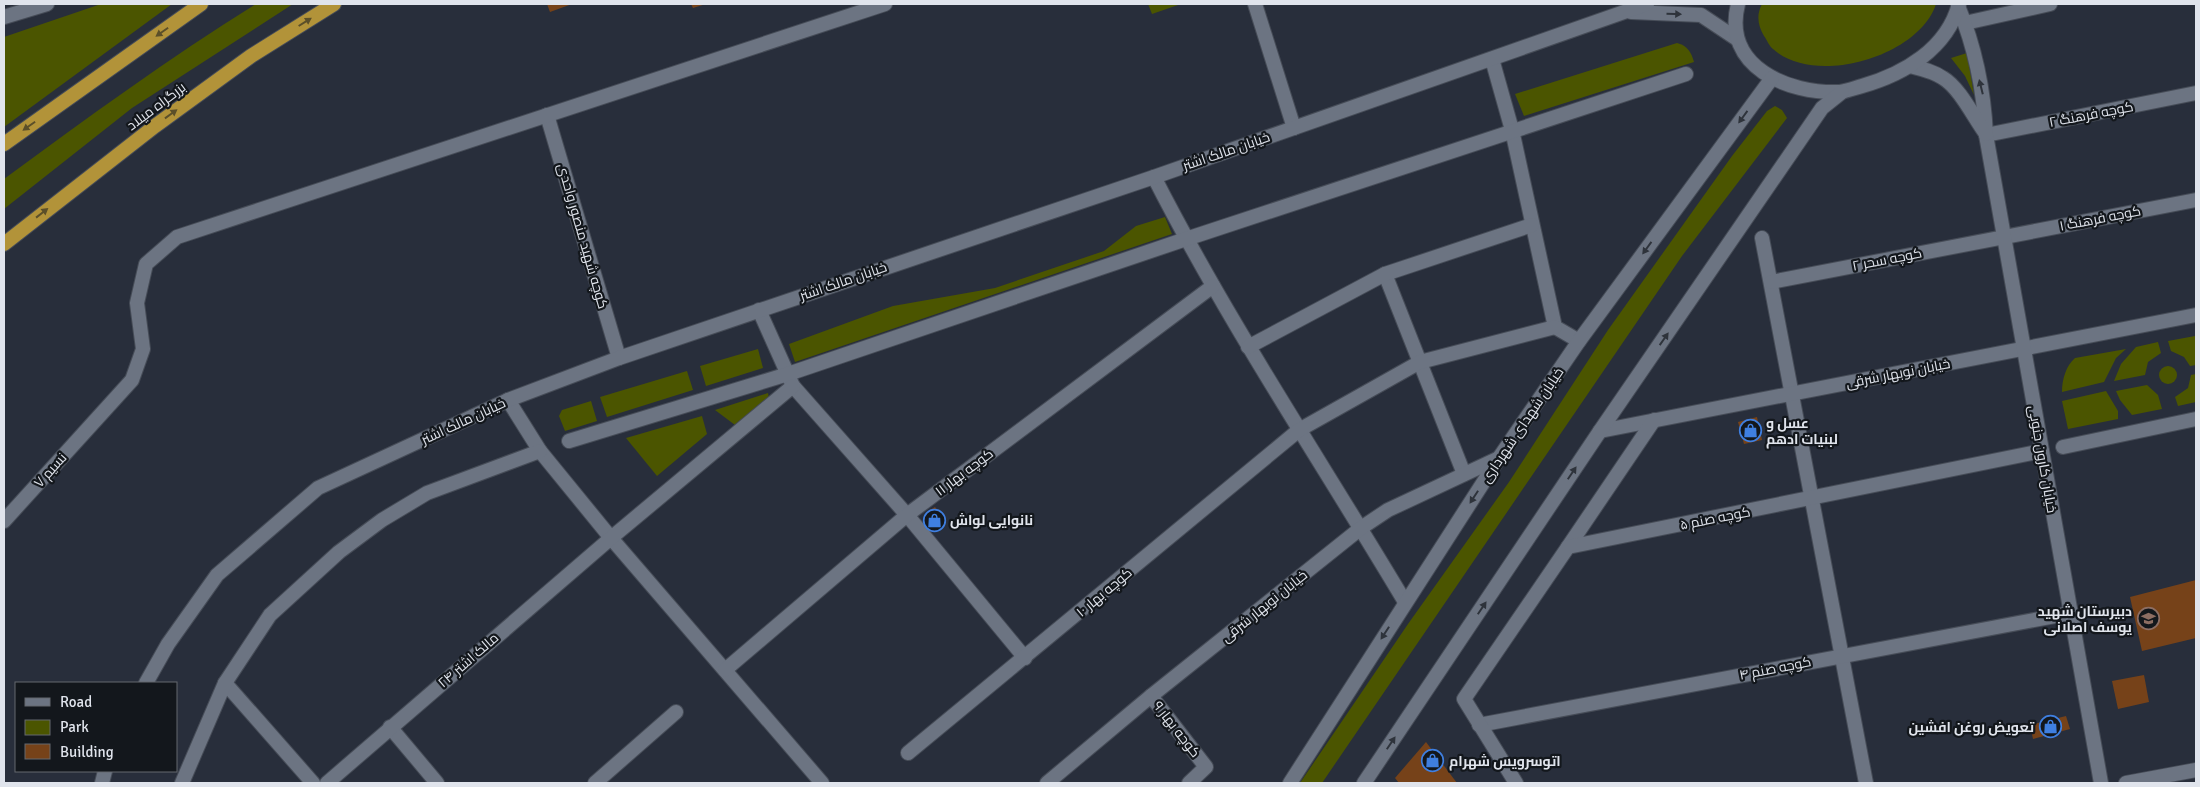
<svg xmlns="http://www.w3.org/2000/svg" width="2200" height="787" viewBox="0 0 2200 787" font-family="Signika,Cairo,sans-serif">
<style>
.green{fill:#4b5500}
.building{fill:#764219}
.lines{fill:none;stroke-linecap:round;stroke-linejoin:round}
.minor-casing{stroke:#464c57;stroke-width:16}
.tertiary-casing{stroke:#464c57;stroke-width:16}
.secondary-casing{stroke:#464c57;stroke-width:16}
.trunk-casing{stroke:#464c57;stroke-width:16}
.minor{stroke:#6c7482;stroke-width:14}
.tertiary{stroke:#6c7482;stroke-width:14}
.secondary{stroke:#6c7482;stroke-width:14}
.trunk{stroke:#b29339;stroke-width:14}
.oneway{fill:#2e333b}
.oneway2{fill:#5b4f29}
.labels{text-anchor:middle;stroke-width:4.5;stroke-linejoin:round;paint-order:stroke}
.street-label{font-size:14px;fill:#e0e4ec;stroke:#13171c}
.poi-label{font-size:14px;font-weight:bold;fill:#e0e4ec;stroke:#13171c;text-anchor:start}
</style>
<rect width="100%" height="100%" fill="#282e3b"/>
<g class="green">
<polygon points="101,4 172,4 4,127 4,37"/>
<path d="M256,4H293L132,108L4,209V179C87,118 169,58 256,4Z"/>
<polygon points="1148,4 1181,4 1152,14"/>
<path d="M1762,4H1936C1919,57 1814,87 1773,49C1769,46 1767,40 1764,36C1758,26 1756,15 1762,4Z"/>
<path d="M1677,43C1688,46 1691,52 1694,62L1524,116L1515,94Z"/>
<polygon points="1967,53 1974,95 1965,76 1951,58"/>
<polygon points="1775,106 1782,110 1787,118 1682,256 1322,783 1300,783 1408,624 1509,482 1608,330 1732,156 1767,111"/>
<polygon points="1165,217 1172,234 795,362 789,344 893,306 995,288 1104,251 1136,226"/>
<polygon points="2195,336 2196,365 2190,366 2184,357 2171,351 2168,341"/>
<polygon points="2158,342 2161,353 2148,362 2145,375 2114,381 2121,364 2136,347"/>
<polygon points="758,349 763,368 706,386 700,366"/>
<path d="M2126,349L2116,358L2104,382L2062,392C2062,379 2066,366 2075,358Z"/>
<circle cx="2168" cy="375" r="9"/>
<polygon points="687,371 693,390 607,417 600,397"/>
<polygon points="2196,374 2196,402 2178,406 2175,397 2188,388 2191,375"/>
<polygon points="2147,385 2158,395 2162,409 2132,415 2120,400 2116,391"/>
<polygon points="2106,391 2118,411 2118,419 2068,429 2062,401"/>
<polygon points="768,393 769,398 735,425 715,410"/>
<polygon points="591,401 597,421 565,431 559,416 562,410"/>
<polygon points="702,416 707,434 657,476 626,438"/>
</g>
<g class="building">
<polygon points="547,4 572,4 550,12"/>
<polygon points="691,4 706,4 693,8"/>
<polygon points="1757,417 1762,440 1744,444 1738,422"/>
<polygon points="935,507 946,521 927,534 924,522 927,512"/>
<polygon points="2196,580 2196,638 2142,651 2130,597"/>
<polygon points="2144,675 2149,702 2118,709 2112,681"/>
<polygon points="2066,716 2070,729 2033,739 2030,725"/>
<polygon points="1426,742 1457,783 1399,783 1395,778"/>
</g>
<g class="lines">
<defs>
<g id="minor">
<polyline points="1255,4 1294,128"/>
<polyline points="1965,23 2050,4"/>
<polyline points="1492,59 1512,130 1555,327 1579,341"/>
<polyline points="547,115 619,358"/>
<polyline points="1986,135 2196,93"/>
<path d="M1154,177C1229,324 1321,461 1405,602"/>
<polyline points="1762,238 1866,783"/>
<polyline points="1385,274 1464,474"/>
<polyline points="1771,282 2196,200"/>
<polyline points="759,310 793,386 907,515 1025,658"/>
<polyline points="1248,347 1385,274 1532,225"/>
<polyline points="508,400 540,451 611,538 822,783"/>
<polyline points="1600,431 2196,315"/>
<polyline points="569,441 788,374 1186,239 1686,74"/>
<polyline points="2063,447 2196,419"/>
<polyline points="4,521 132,380 143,349 137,303 146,264 177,237 885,4"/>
<polyline points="1568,547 1654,420"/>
<polyline points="725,670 907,515 1213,286"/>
<polyline points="225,683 313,783"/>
<polyline points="1151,696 1206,767 1189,783"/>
<polyline points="1479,725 2071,613"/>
<polyline points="390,727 437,783"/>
<polyline points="908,753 1299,430 1420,362 1555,327"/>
<polyline points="182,783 225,683 270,615 339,552 382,520 427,493 540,451"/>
<polyline points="327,783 611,538 793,386"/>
<polyline points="595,783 676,712"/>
<polyline points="1047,783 1151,696 1361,528 1388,510 1499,458"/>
<polyline points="1516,783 1464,699 1568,547 2042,451"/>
<polyline points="2126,783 2196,770"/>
</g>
<g id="tertiary">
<path d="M1958,6C1975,47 1984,92 1986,135L2101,783"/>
<polyline points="1631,12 1701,15 1737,39"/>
<polyline points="4,17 47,4"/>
<path d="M1910,66C1922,69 1933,71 1943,78C1960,88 1974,118 1986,134"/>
<polyline points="146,683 168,644 217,575 318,488 508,400 619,358 1154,177 1647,4"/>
<polyline points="102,783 105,771"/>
</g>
<g id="secondary">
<path d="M1738,4C1722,67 1788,94 1840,92C1847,91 1855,88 1862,86C1904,74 1947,49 1959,4"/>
<polyline points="1290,783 1499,458 1579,341 1772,78"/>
<polyline points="1364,783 1600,431 1822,108 1842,92"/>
</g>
<g id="trunk">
<polyline points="4,144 201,4"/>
<polyline points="4,244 155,126 251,56 334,4"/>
</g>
</defs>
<use href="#minor" class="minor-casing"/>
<use href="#tertiary" class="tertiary-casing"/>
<use href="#secondary" class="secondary-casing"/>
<use href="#trunk" class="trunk-casing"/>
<use href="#minor" class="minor"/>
<use href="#tertiary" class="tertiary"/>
<use href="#secondary" class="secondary"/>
<use href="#trunk" class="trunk"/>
</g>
<defs><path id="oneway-solid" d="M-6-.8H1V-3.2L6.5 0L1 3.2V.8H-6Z" transform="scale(1.25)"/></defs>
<g class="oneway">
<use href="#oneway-solid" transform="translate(1674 14) rotate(2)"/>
<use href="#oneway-solid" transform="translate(1981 87) rotate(-104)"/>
<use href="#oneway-solid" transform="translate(1743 117) rotate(126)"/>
<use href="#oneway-solid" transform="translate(1647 248) rotate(126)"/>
<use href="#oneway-solid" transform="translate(1664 339) rotate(-55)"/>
<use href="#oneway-solid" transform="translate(1572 473) rotate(-56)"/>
<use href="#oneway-solid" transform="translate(1474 497) rotate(123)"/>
<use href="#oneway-solid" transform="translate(1482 608) rotate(-56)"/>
<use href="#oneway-solid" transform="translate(1385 633) rotate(123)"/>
<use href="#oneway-solid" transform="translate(1391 743) rotate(-56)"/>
</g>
<g class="oneway2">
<use href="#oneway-solid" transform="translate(305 22) rotate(-32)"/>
<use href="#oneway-solid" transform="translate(162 32) rotate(145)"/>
<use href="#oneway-solid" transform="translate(171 114) rotate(-36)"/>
<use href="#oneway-solid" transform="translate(29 126) rotate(145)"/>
<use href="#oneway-solid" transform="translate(42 213) rotate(-38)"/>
</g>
<defs>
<symbol id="shop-ring" viewBox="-11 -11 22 22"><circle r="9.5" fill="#13171c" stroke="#3f7fe0" stroke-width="1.5"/><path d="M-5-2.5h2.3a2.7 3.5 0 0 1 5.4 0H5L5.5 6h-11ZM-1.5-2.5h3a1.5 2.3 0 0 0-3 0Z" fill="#3f7fe0"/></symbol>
<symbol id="school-ring" viewBox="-11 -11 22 22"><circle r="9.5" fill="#13171c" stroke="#8d6e63" stroke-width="1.5"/><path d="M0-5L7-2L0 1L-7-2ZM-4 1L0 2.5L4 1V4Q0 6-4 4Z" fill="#8d6e63"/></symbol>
</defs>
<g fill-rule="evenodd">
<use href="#shop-ring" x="1738" y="418" width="25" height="25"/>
<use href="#shop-ring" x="922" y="508" width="25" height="25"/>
<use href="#school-ring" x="2136" y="606" width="25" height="25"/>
<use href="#shop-ring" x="2038" y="714" width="25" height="25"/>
<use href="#shop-ring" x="1420" y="748" width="25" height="25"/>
</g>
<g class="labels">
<g class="street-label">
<text transform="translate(156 106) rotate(-37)" y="5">بزرگراه میلاد</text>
<text transform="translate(2091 114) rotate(-11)" y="5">کوچه فرهنگ ۲</text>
<text transform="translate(1226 151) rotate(-19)" y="5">خیابان مالک اشتر</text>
<text transform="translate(2100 218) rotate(-11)" y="5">کوچه فرهنگ ۱</text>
<text transform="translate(583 236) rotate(74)" y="5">کوچه شهید منصور واحدی</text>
<text transform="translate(1887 259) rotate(-11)" y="5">کوچه سحر ۲</text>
<text transform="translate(843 281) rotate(-19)" y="5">خیابان مالک اشتر</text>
<text transform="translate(1898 373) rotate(-11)" y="5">خیابان نوبهار شرقی</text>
<text transform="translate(463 421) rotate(-25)" y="5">خیابان مالک اشتر</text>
<text transform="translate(1522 425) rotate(-56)" y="5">خیابان شهدای شهرداری</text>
<text transform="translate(2043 459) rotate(80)" y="5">خیابان کارون جنوبی</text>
<text transform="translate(50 470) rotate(-48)" y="5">نسیم ۷</text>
<text transform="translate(964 472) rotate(-37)" y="5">کوچه بهار ۱۱</text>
<text transform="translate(1715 518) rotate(-11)" y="5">کوچه صنم ۵</text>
<text transform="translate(1104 592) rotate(-40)" y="5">کوچه بهار ۱۰</text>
<text transform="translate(1264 606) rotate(-39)" y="5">خیابان نوبهار شرقی</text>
<text transform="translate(468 660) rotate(-41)" y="5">مالک اشتر ۲۴</text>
<text transform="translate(1775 668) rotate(-11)" y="5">کوچه صنم ۴</text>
<text transform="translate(1177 729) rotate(52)" y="5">کوچه بهار ۹</text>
</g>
<g class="poi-label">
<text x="1766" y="428">عسل و<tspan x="1766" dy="16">لبنیات ادهم</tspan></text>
<text x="950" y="525">نانوایی لواش</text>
<text x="2132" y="616" text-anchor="end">دبیرستان شهید<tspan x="2132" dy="16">یوسف اصلانی</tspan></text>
<text x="2034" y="732" text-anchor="end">تعویض روغن افشین</text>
<text x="1449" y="766">اتوسرویس شهرام</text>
</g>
</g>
<rect width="2200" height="787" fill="none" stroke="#e0e4ec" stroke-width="10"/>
<rect x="15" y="682" width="162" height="90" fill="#13171c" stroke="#65696f"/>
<rect x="25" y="698" width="25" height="8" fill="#6c7482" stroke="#65696f"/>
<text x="60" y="707" font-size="15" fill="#e0e4ec">Road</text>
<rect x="25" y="720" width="25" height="15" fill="#4b5500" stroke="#65696f"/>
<text x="60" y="732" font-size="15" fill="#e0e4ec">Park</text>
<rect x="25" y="744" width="25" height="15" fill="#764219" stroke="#65696f"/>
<text x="60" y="757" font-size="15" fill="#e0e4ec">Building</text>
</svg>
